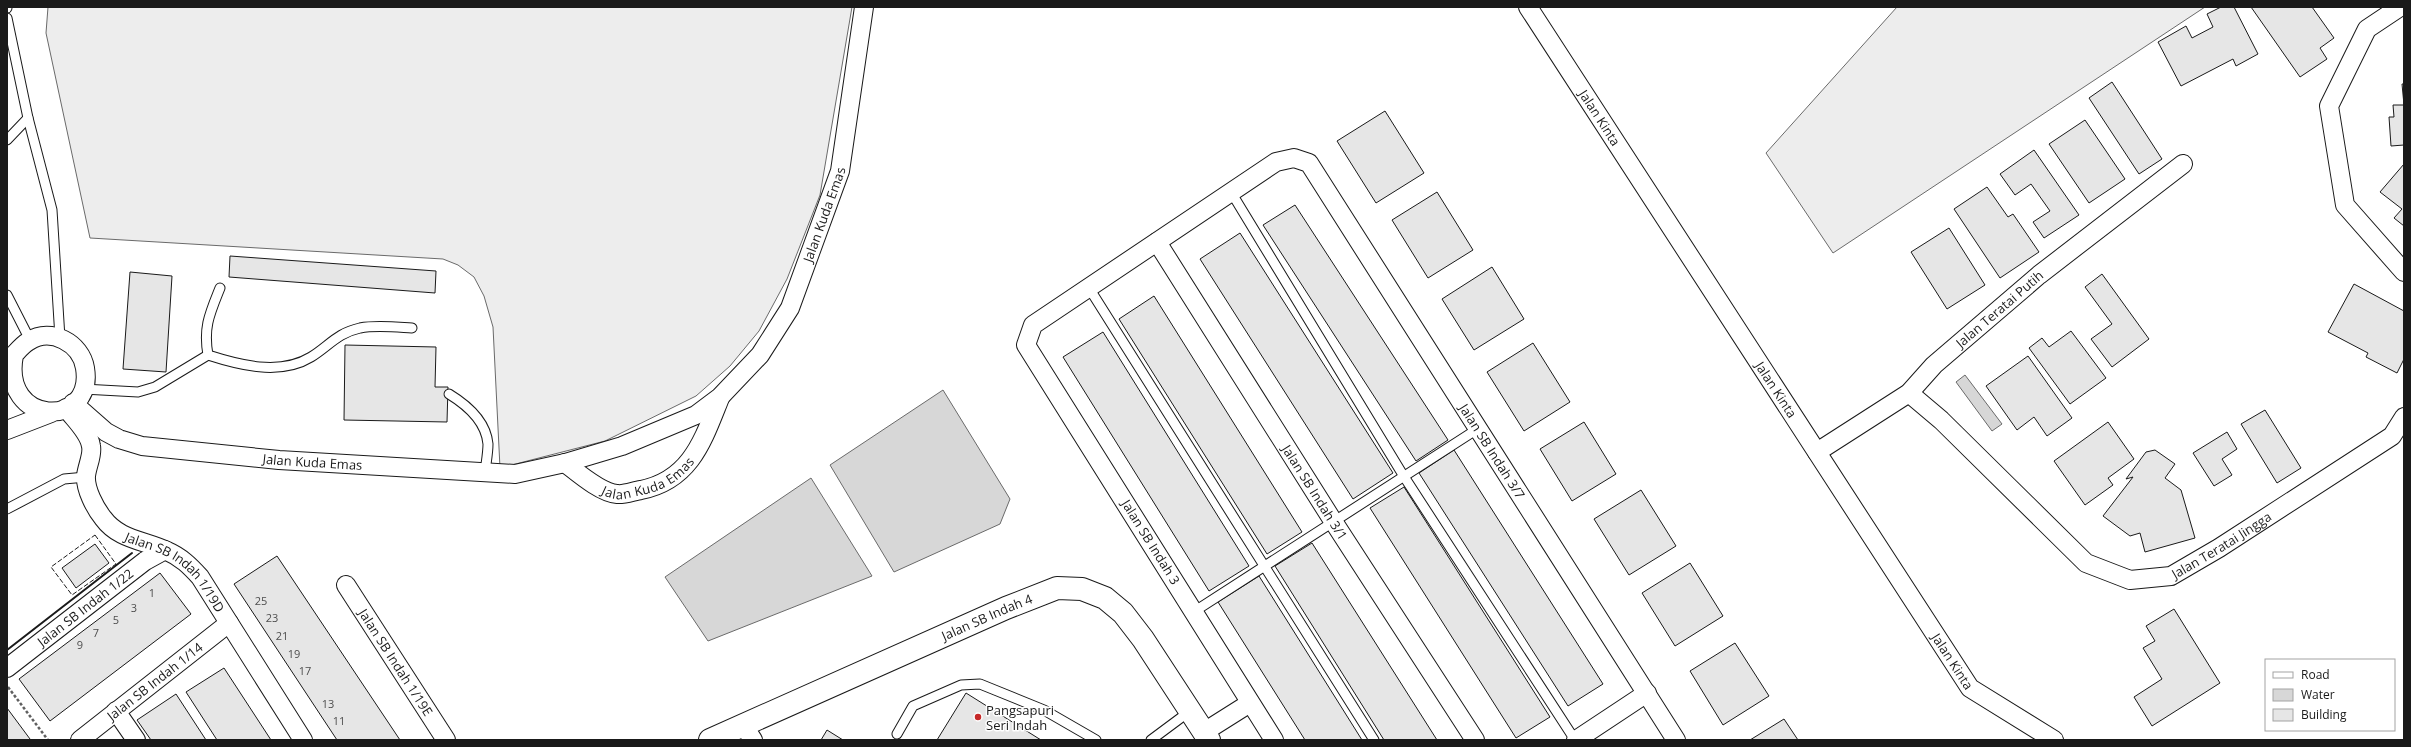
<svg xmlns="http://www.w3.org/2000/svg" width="2411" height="747" viewBox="0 0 2411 747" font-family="'Open Sans',sans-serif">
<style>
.built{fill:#ededed;stroke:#6a6a6a}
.water{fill:#d7d7d7;stroke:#6a6a6a}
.building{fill:#e6e6e6;stroke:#1a1a1a}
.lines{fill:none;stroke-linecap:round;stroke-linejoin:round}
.lane-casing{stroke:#1a1a1a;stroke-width:11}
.street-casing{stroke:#1a1a1a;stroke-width:20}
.secondary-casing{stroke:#1a1a1a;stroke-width:24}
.path{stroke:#5f5f5f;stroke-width:2.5;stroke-dasharray:3 2;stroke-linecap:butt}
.lane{stroke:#fff;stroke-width:9}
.street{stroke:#fff;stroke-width:18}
.secondary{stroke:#fff;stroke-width:22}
.fence{stroke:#1a1a1a;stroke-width:1;stroke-dasharray:5 2;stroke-linecap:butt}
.wall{stroke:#1a1a1a;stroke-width:2}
.poi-dot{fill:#c62828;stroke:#fff;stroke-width:1.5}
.labels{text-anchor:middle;stroke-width:3;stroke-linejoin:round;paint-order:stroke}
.number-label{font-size:11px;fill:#4d4d4d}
.street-label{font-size:13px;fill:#1a1a1a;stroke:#fff}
.poi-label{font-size:13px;fill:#1a1a1a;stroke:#fff;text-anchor:start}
</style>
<rect width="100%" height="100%" fill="#fff"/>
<g class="built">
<polygon points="48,7 852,7 820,195 787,279 759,331 730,366 696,396 605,441 500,468 493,327 484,296 474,277 458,265 443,259 90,238 46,33"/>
<polygon points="1897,7 2205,7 1833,253 1766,153"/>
</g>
<g class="water">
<polygon points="1965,375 2002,424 1992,431 1956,382"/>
<polygon points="943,390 1010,499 1000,524 894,572 830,465"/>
<polygon points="811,478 872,576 708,641 665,577"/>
</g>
<g class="building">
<polygon points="2221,7 2234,7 2258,54 2236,66 2233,59 2181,86 2158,42 2186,26 2192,38 2213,27 2207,14"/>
<polygon points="2251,7 2312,7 2334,38 2320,48 2327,59 2300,77"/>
<polygon points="2112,82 2162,159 2139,174 2089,98"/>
<polygon points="2402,84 2404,84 2404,145 2391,146 2389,117 2394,117 2393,105 2404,105"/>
<polygon points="1385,111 1424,173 1376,203 1337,141"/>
<polygon points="2085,120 2125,179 2089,203 2049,144"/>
<polygon points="2034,150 2079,215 2044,238 2033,222 2050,211 2031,184 2015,195 2000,174"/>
<polygon points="2404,164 2404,226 2394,218 2402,209 2380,192"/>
<polygon points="1987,187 2008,217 2013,214 2039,252 2000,278 1954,209"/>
<polygon points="1437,192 1473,250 1428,278 1392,220"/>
<polygon points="1295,205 1448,440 1416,461 1263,225"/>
<polygon points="1949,228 1985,285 1947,309 1911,252"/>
<polygon points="1240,233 1393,473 1353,499 1200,259"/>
<polygon points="230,256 436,271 435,293 229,277"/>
<polygon points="1492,267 1524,319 1474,350 1442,299"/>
<polygon points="130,272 172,276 166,372 123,369"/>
<polygon points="2102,274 2149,339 2112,367 2091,339 2112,324 2085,287"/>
<polygon points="2354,284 2404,311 2404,359 2397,373 2366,357 2368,353 2328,332"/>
<polygon points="1154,296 1302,532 1267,554 1119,319"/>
<polygon points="2071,331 2106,378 2070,404 2029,348 2042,338 2049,347"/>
<polygon points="1103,332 1249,566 1209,591 1063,357"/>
<polygon points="1533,343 1570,402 1524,431 1487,372"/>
<polygon points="345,345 436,347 435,387 448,387 447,422 344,420"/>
<polygon points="2028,356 2072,418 2047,436 2034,417 2017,430 1986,386"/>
<polygon points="2265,410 2301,468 2277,483 2241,424"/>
<polygon points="1584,422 1616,474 1572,501 1540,449"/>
<polygon points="2108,422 2134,459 2108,478 2113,485 2085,505 2054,461"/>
<polygon points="2227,432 2237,449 2222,459 2232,475 2214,486 2193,453"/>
<polygon points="1454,450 1603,684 1568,706 1419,473"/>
<polygon points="2155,450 2175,464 2165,478 2181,490 2195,538 2145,552 2140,533 2130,536 2103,516 2133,477 2126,479 2146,452"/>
<polygon points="1404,487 1550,717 1516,738 1370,508"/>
<polygon points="1641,490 1676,546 1629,575 1594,519"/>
<polygon points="1312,543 1437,740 1384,740 1275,566"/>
<polygon points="95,544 109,563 76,588 62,568"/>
<polygon points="277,556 400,740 337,740 234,584"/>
<polygon points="1690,563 1723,616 1675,646 1642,593"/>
<polygon points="160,573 191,614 50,721 19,679"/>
<polygon points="1259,576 1362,740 1305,740 1218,602"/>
<polygon points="2174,609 2220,683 2152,726 2134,697 2162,679 2143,648 2155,641 2146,626"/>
<polygon points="1735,643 1769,696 1723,725 1690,671"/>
<polygon points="224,668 271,740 217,740 186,692"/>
<polygon points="966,693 1041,740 937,740"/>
<polygon points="176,694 206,740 151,740 137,720"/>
<polygon points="7,708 30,739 29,740 7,740"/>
<polygon points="1784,719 1798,740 1750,740"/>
<polygon points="827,730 843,740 821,740"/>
</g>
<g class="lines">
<defs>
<g id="lane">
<polyline points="7,8 7,7"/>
<polyline points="7,18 28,118 52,210 60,338"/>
<polyline points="7,140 28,118"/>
<polyline points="1231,192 1403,475 1575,740"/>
<path d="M220,288C210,313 203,327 208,355C239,365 280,376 311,357C329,346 337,333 360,328C376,325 395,327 412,328"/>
<polyline points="1089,288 1374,740"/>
<polyline points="7,295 30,340"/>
<polyline points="83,389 138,392 155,387 208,355"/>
<path d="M449,394C467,405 486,421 488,444C488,453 486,463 485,472"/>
<polyline points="7,509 64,479 86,477"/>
<polyline points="1195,611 1479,428"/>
<polyline points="897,734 913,706 961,685 980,684 1044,710 1096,740"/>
<polyline points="1151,740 1190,711"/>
</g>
<g id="street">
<path id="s1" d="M1528,7L1970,688L2054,740"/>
<polyline points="2400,7 2367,29 2329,106 2345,205 2404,272"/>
<path id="s2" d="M1157,242L1333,521L1475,740"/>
<path d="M7,362C15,355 20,346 29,341C51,327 81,343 85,368C95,429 0,427 14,355"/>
<path id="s3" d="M1909,393L1941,420L2086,563L2130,580L2171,576L2219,548L2392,436L2404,417"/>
<path id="s4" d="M73,403L106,432L119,439L142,446L279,460L515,474L565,463L622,446L696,415L720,397L760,355L790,308L840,171L864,7"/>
<path id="s5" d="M66,408C74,419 89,432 91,446C93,455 87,466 86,476C85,489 95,508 103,518C119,540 144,540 167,551C181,557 190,566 200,577L303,740"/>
<polyline points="7,430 51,413"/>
<path id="s6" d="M1817,452L1909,393L1934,365L2039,275L2183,164"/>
<path id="s7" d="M565,463C578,473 601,493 617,494C624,495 634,491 641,490C691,480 703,440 720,398"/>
<path id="s8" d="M346,585L446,740"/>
<path id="s9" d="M7,668L145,561L165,550"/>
<polyline points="116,711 136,740"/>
<polyline points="744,726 753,740"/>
<polyline points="1204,732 1250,703"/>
<path id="s10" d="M80,740L229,623"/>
<path id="s11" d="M1274,740L1026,345L1033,325L1276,162L1294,158L1309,163L1676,740"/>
<polyline points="1576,740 1647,693"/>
</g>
<g id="secondary">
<path id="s12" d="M710,740L1006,608L1057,588L1082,589L1105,598L1123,613L1143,639L1209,740"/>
</g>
</defs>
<use href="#lane" class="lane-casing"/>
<use href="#street" class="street-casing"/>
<use href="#secondary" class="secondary-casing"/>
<polyline class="path" points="8,687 48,740"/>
<use href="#lane" class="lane"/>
<use href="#street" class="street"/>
<use href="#secondary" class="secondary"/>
<polygon class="fence" points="95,535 116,564 72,595 51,567"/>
<polyline class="wall" points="7,650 132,553"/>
</g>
<circle class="poi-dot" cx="978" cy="717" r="4"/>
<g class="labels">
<g class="number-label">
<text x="152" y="597">1</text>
<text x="261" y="605">25</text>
<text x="134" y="612">3</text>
<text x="272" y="622">23</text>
<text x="116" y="624">5</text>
<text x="96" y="637">7</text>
<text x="282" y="640">21</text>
<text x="80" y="649">9</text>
<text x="294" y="658">19</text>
<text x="305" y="675">17</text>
<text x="328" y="708">13</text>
<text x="339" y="725">11</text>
</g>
<g class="street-label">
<text dy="5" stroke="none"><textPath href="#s1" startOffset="132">Jalan Kinta</textPath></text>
<text dy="5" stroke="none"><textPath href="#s4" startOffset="891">Jalan Kuda Emas</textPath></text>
<text dy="5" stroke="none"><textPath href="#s6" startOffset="233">Jalan Teratai Putih</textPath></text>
<text dy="5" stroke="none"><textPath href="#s1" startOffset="456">Jalan Kinta</textPath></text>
<text dy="5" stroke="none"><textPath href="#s11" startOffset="1156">Jalan SB Indah 3/7</textPath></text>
<text dy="5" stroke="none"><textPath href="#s4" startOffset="254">Jalan Kuda Emas</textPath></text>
<text dy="5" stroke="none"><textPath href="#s7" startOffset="96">Jalan Kuda Emas</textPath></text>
<text dy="5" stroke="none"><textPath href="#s2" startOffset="296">Jalan SB Indah 3/1</textPath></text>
<text transform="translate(1151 542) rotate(58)" y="5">Jalan SB Indah 3</text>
<text dy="5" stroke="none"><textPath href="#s3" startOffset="393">Jalan Teratai Jingga</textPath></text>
<text dy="5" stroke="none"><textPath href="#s5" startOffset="215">Jalan SB Indah 1/19D</textPath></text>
<text dy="5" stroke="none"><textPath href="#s9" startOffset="99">Jalan SB Indah 1/22</textPath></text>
<text dy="5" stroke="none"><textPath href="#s12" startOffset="303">Jalan SB Indah 4</textPath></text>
<text dy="5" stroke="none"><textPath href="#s1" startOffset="780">Jalan Kinta</textPath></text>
<text dy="5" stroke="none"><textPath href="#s8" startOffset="92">Jalan SB Indah 1/19E</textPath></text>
<text dy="5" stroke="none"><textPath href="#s10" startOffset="95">Jalan SB Indah 1/14</textPath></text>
</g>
<g class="poi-label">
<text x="986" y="715">Pangsapuri<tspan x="986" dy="15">Seri Indah</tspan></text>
</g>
</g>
<rect width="2411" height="747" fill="none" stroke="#1a1a1a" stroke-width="16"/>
<rect x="2265" y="659" width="130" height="72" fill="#ffffff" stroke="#a3a3a3"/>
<rect x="2273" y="672" width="20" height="6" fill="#ffffff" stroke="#a3a3a3"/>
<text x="2301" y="679" font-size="12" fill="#1a1a1a">Road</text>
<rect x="2273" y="689" width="20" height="12" fill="#d7d7d7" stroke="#a3a3a3"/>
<text x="2301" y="699" font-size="12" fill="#1a1a1a">Water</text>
<rect x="2273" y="709" width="20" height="12" fill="#e6e6e6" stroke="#a3a3a3"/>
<text x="2301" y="719" font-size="12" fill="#1a1a1a">Building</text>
</svg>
